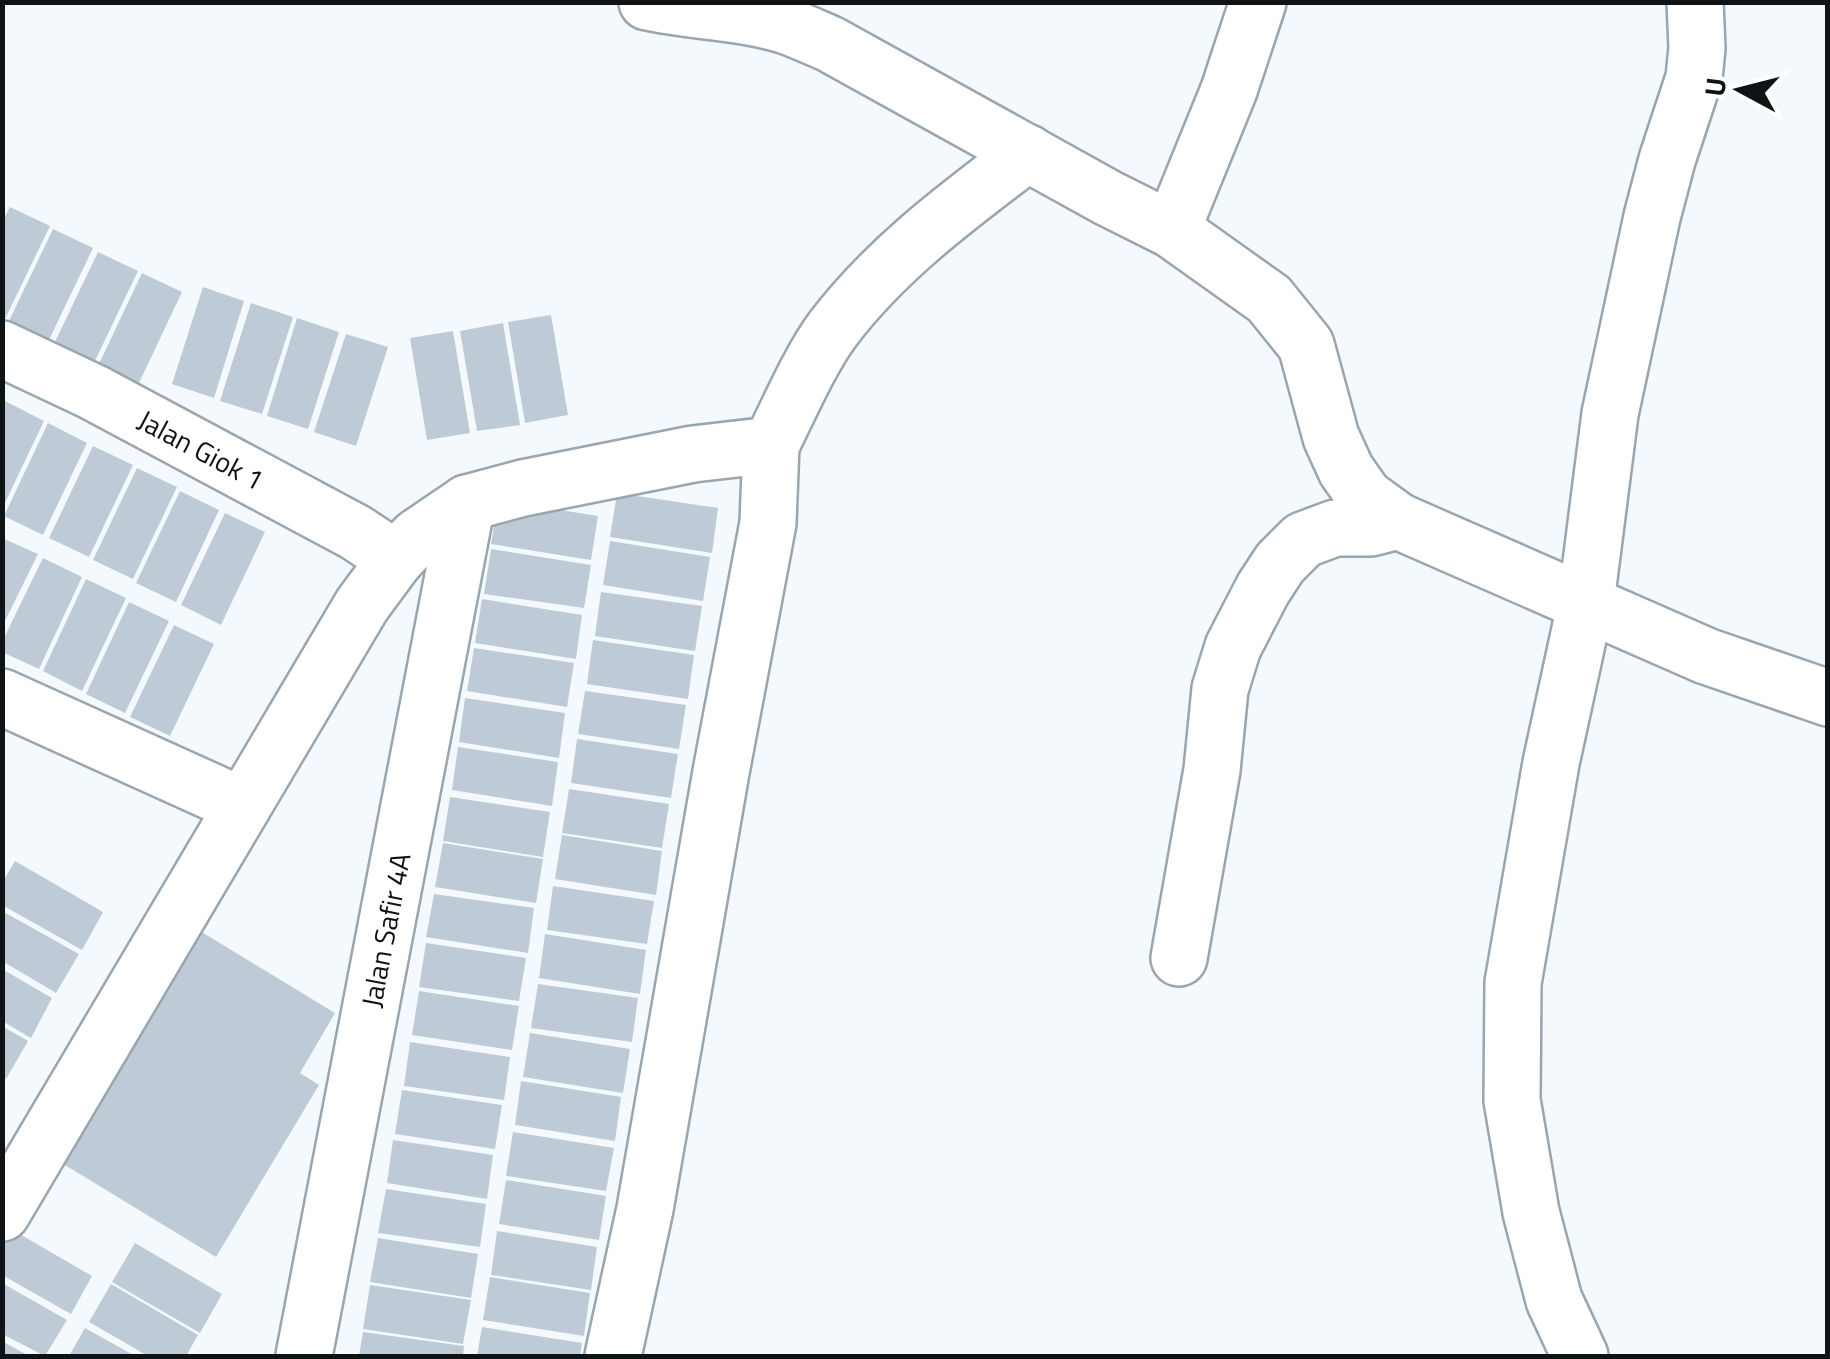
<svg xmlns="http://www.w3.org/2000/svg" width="1830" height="1359" viewBox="0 0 1830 1359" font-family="'Titillium Web',sans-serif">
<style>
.building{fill:#becbd6}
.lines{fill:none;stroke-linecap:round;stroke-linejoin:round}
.minor-casing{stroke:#99a6b0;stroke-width:60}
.minor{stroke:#fff;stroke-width:55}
.labels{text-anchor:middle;stroke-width:8;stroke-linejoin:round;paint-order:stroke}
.street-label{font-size:28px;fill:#0e1316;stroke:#fff}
</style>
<rect width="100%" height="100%" fill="#f4f9fe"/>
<g class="building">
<polygon points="10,207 50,226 5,319 2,318 2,222"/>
<polygon points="53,229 93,248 49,340 9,321"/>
<polygon points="98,252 138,271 94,363 54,344"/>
<polygon points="142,273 182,292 138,385 98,366"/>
<polygon points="203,287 244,301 214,398 172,384"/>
<polygon points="251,303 293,317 262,414 220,401"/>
<polygon points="551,315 568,415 525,423 508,322"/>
<polygon points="297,318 339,332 308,429 267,416"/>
<polygon points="503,323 520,425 477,431 460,331"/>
<polygon points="453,331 470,433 427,440 410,338"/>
<polygon points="346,334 388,347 356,446 314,432"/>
<polygon points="5,401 44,421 2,509 2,406"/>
<polygon points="48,423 87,443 43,535 4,516"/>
<polygon points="93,446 133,465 89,557 49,538"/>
<polygon points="137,468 177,487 133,579 93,560"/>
<polygon points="180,491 219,510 176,602 136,583"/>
<polygon points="617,493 718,508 712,553 610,537"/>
<polygon points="498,500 598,516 591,560 491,544"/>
<polygon points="225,513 265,532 221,625 181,605"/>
<polygon points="2,538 38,554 2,627"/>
<polygon points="610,541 710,557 703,601 603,585"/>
<polygon points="491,549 591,565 584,608 484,594"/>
<polygon points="43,558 82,577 39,669 2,652 2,642"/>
<polygon points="86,579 126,598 82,691 43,671"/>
<polygon points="601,592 702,606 695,651 595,636"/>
<polygon points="482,599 582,615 576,659 475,643"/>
<polygon points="129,602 169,621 125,713 86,694"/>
<polygon points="174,625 214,644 170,736 130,717"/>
<polygon points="593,640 694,655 688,699 587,684"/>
<polygon points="474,648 574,663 567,707 467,691"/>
<polygon points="585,691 686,705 679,749 578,734"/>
<polygon points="465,698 565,713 559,758 459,742"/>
<polygon points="577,739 678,754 671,798 571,783"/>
<polygon points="458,747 558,762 552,806 452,790"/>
<polygon points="569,789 669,804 662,848 562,833"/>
<polygon points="450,797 550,812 543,857 443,841"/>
<polygon points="562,835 662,851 656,895 555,879"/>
<polygon points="443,843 543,859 536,903 435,887"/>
<polygon points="15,861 103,912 82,950 2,905 2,883"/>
<polygon points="553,886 654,901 647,944 547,930"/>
<polygon points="434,894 534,908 528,953 426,937"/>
<polygon points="2,911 79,954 56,993 2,961"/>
<polygon points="200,931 335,1013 300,1073 319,1085 216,1257 60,1162"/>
<polygon points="545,934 646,950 640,994 539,978"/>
<polygon points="426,943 526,958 519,1001 419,987"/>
<polygon points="2,969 52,998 31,1038 2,1021"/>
<polygon points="538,984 638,998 632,1042 531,1028"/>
<polygon points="419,991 519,1006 512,1050 412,1035"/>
<polygon points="2,1026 28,1041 6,1079 2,1077"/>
<polygon points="530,1033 630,1049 623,1093 523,1077"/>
<polygon points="410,1042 510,1057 504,1100 404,1086"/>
<polygon points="521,1081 621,1097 615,1141 515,1125"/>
<polygon points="402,1090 502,1105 495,1149 395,1134"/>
<polygon points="513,1132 614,1148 606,1191 506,1176"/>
<polygon points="393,1140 493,1155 487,1199 387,1183"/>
<polygon points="506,1180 606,1196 599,1240 499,1224"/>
<polygon points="386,1189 486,1204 480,1247 378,1233"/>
<polygon points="4,1225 92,1276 71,1314 2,1275"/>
<polygon points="497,1231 597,1247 591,1290 491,1275"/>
<polygon points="378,1238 478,1254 471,1298 370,1282"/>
<polygon points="135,1243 222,1294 200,1333 112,1282"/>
<polygon points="490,1277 590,1293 584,1336 483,1320"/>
<polygon points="2,1283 67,1320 45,1356 2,1334"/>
<polygon points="111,1284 198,1335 186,1356 148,1356 89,1322"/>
<polygon points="370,1285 471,1300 463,1344 363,1329"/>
<polygon points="482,1327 582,1343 580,1356 477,1356"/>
<polygon points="85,1328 135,1356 69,1356"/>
<polygon points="363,1332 464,1346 463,1356 359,1356"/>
<polygon points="2,1341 29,1356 2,1356"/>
</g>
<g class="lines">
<defs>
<g id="minor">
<path d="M647,2C693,12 742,12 787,26C801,31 816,38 830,44L1108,198L1172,230L1269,299L1306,345L1331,437L1346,470L1365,497L1398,521L1706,656L1828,698"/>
<polyline points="1172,230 1229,90 1258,2"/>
<polyline points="2,349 93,392 355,532 396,559"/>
<polyline points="2,697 243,806"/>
<polyline points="1179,958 1212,770 1220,689 1233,647 1263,589 1280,563 1303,540 1335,528 1371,528 1398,521"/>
<path d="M2,1213L362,605L396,559L417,537L467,503L523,488L693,454L771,445C789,409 810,360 833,329C887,258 958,206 1028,153"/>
<polyline points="304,1356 467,503"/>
<polyline points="613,1356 645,1209 721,772 768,523 771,445"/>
<polyline points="1580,1356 1554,1300 1531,1212 1512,1100 1513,983 1551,763 1586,602 1610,414 1652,217 1667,160 1694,78 1697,48 1695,2"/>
</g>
</defs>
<use href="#minor" class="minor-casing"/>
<use href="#minor" class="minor"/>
</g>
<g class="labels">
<g class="street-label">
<text transform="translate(201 450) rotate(28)" y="10">Jalan Giok 1</text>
<text transform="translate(386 930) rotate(-79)" y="10">Jalan Safir 4A</text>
</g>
</g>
<rect width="1830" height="1359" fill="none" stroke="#0e1316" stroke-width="10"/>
<g transform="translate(1740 90) rotate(277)" stroke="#ffffff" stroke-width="8" paint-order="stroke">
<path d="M0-8L18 38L0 25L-18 38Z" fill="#0e1316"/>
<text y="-15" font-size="28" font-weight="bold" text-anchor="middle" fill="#0e1316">U</text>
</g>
</svg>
